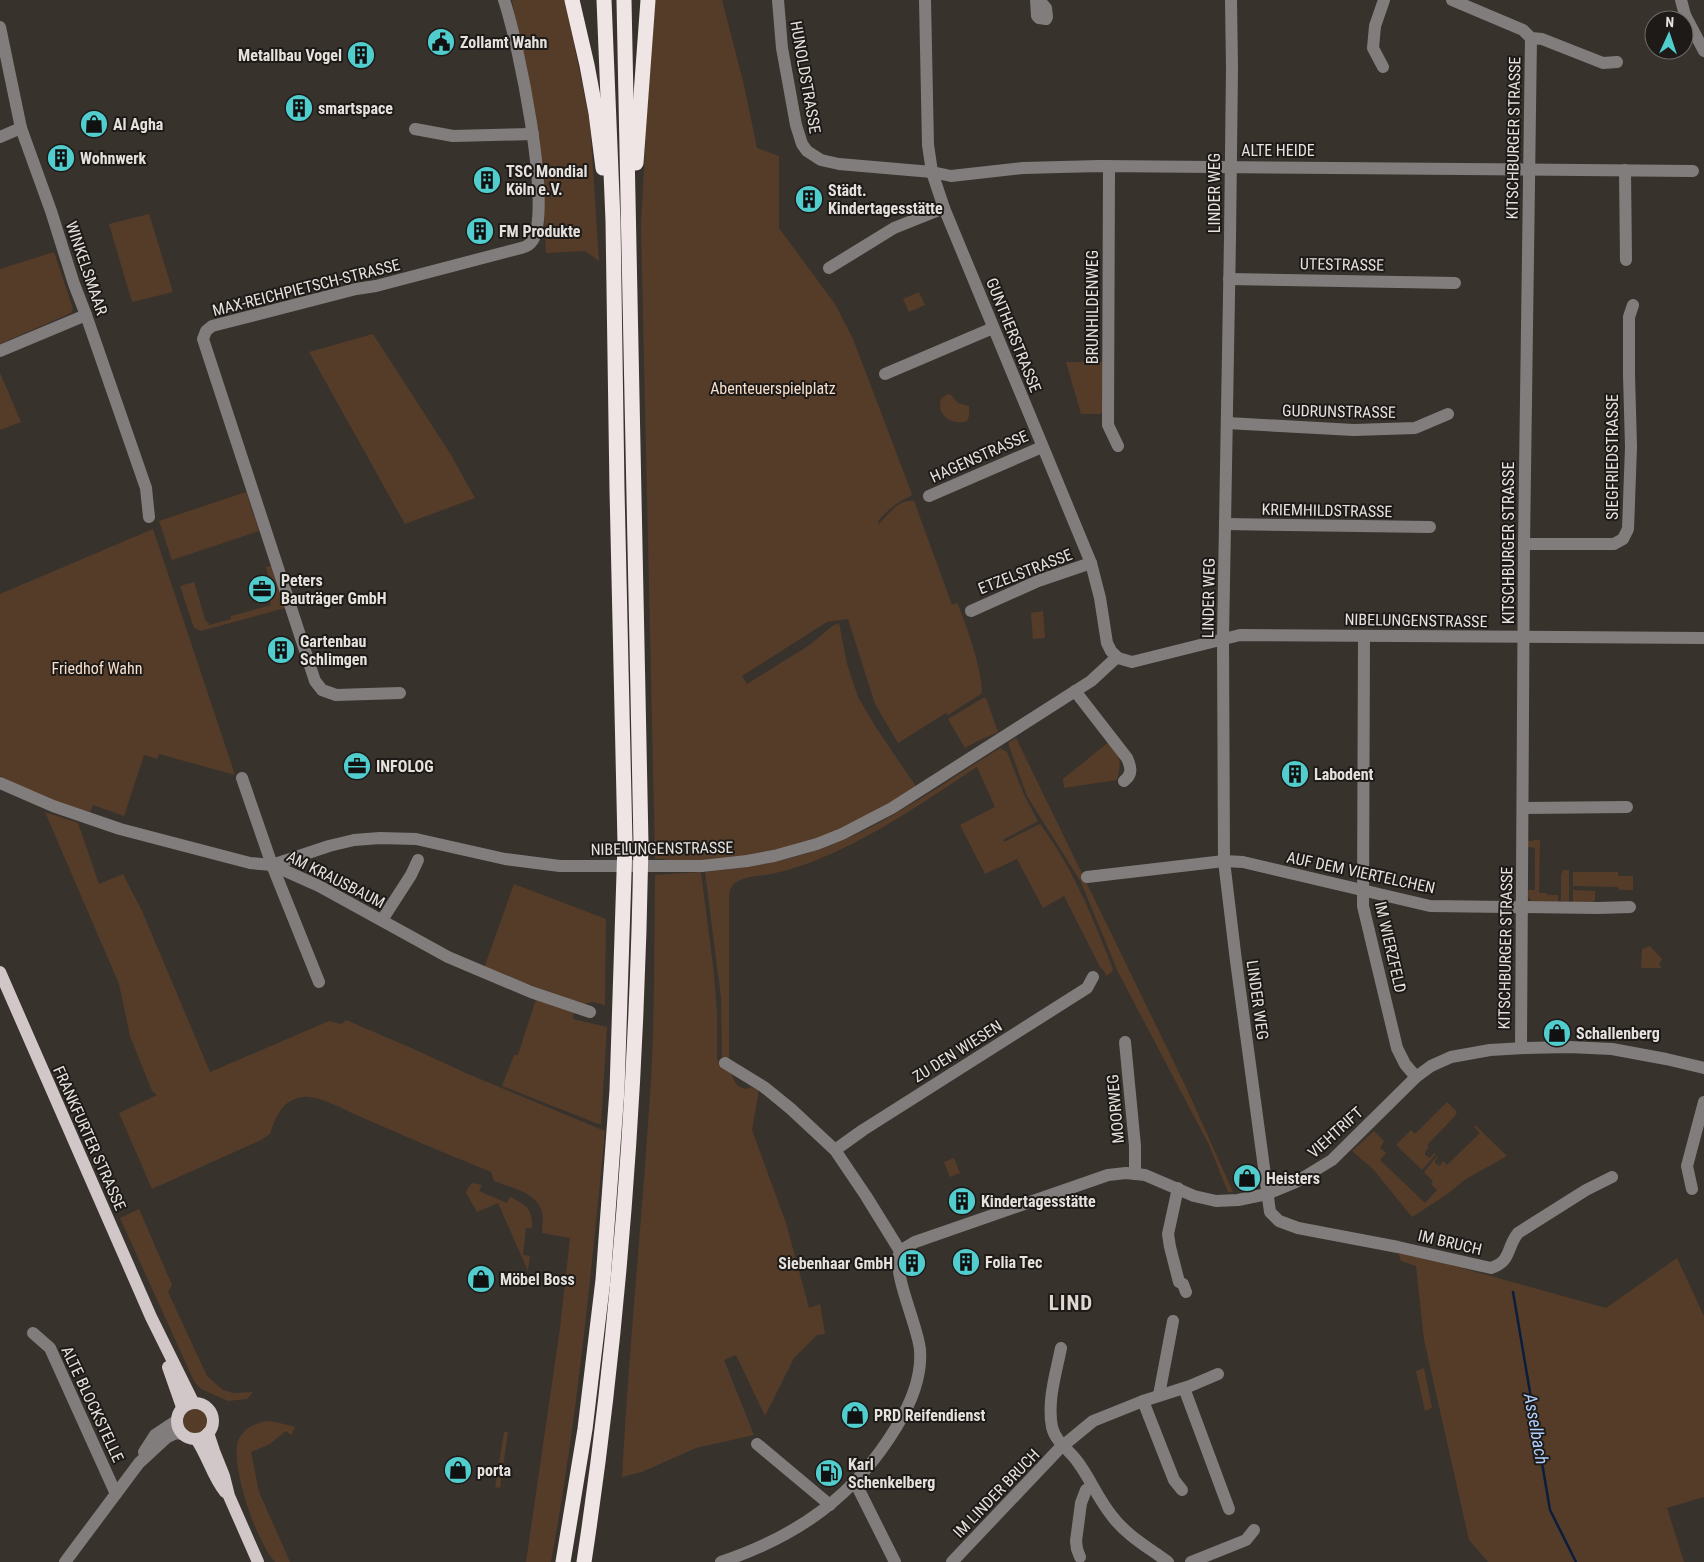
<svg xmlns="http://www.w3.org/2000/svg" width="1704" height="1562" viewBox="0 0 1704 1562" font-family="'Roboto Condensed',sans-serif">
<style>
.green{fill:#543c29}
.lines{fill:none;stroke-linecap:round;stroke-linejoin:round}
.stream{stroke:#0a1e3c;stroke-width:2.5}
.minor{stroke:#827d7d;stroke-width:12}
.major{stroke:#d1c7c8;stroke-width:12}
.highway{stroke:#f0e5e5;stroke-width:15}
.labels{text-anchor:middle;stroke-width:4;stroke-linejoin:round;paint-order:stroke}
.poi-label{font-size:16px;font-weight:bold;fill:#e5e1dd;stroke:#1d1a18;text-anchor:start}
.street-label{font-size:16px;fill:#e5e1dd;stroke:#1d1a18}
.park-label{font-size:16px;fill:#f7decb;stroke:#1d1a18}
.water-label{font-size:18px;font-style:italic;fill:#afcffe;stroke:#1d1a18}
.district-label{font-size:21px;font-weight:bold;letter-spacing:1px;fill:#e0d7d1;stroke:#1d1a18}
</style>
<rect width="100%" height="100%" fill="#38322d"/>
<g class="green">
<polygon points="512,0 565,0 590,123 599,261 585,251 546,253 541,160"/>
<path d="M653,0H722L744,85L757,148L779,156V228L835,304L853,339L912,494L911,496C897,502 889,509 878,521L879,524C888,515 899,498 914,501L952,605L957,603C964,617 986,681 981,694L948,715L946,713L898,743L875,704L848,619L827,622L742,676L747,684L811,644L832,626L839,623L847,664L858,697L875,726L917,788L889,806L817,839L743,858L665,862V859H655L641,225Z"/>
<polygon points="149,214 173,292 132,302 109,224"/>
<polygon points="54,252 73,309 71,313 0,344 0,269"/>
<polygon points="919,292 925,305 909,312 903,299"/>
<polygon points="373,334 451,455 475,498 405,524 309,352"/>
<polygon points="1066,362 1103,362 1103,412 1100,414 1081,414"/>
<polygon points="0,373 21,422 0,430"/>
<path d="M950,394L958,403L969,406V416L967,421C952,426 936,415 941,399L946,395Z"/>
<polygon points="246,492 259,531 172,560 159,521"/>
<path d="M153,529L235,775L159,754L157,759L144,755L124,816L93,805L90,812C59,804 28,791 0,776V594Z"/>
<polygon points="271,566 285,608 201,631 194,628 180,586 194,582 206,622 208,622 209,625 231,619 231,616 271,605 269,599 271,598 265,584 270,583 266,567"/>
<polygon points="1043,611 1045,638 1033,639 1031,613"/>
<polygon points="983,698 986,698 998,732 980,740 965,748 948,719"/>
<polygon points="1016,738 1186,1087 1233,1192 1228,1192 1209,1145 1118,972 1081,882 1027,796 1008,743"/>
<path d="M1110,741C1120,759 1122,760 1117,780L1064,788L1063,779Z"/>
<path d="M1000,748L1007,752L1025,797L1038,821L1003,840L1004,842L1040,824C1073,868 1093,918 1113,969L1112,972L1106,976L1104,971L1100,967L1064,896L1043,908L1017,859L985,874L960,825L995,807L977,767C923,802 870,840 809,863C797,867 785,871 772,874C761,876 741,876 733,885C729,890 729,894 729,900V1063L722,1058L721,998L705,872C744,868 783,862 821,849C885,826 942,784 1000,748Z"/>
<path d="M45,812L78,823L99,884L123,874L142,911L210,1072L329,1021L342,1024L346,1020L409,1047L468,1074L605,1131C591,1275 577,1420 551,1562H526L560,1328L570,1238L542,1233C542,1226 544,1216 541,1209C535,1192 509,1187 494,1181L491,1172C447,1154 404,1136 361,1117C346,1111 319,1095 303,1097C282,1100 276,1116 270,1134L261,1140L152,1189L119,1113L157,1095L152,1091L130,1036L119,984Z"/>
<polygon points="1533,840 1540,840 1539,893 1547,893 1547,895 1558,895 1558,904 1534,904 1528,897 1528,890 1535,890 1535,848 1527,847 1528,841 1533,841"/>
<polygon points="1563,870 1569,870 1569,904 1567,904 1567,901 1561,901 1561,875"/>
<path d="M701,872L714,974L717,1012V1058L720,1065L731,1072C734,1082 736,1087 747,1089L751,1087L759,1090L752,1130L786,1223L809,1308L820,1304L825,1334L817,1335L794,1358L765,1416L736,1355L724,1360L754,1435L696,1448L642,1472L622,1477C629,1344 643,1212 651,1079C655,1011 654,943 655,875Z"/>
<polygon points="1573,872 1618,872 1618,876 1633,876 1633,890 1620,890 1617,887 1573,886"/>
<polygon points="514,884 606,919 605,1005 593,1002 583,1004 484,968"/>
<polygon points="1573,890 1595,891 1595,900 1592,904 1573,904"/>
<polygon points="1650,946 1662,959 1659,964 1662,968 1641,968 1642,949"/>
<polygon points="536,999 574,1011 573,1019 607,1027 601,1125 502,1086 514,1055 518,1055"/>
<polygon points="1447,1102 1457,1112 1455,1116 1427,1145 1429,1147 1425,1152 1425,1155 1430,1158 1434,1153 1436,1154 1422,1170 1396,1145 1411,1130 1415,1134"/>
<polygon points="1475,1125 1507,1156 1466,1179 1446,1195 1412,1217 1373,1169 1352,1151 1374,1131 1384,1141 1380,1148 1386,1153 1380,1160 1425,1203 1437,1190 1431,1184 1433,1181 1424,1172 1437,1156 1438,1157 1435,1161 1435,1163 1440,1166 1443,1161 1447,1165 1480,1133 1474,1127"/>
<polygon points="954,1158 960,1173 950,1177 944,1162"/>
<path d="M472,1183L482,1185L479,1191L507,1203L510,1197C527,1205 533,1210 532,1228H526L523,1255L530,1256L528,1271L498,1203L477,1212L466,1193L468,1188Z"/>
<polygon points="139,1209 172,1285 168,1292 207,1376 223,1390 234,1393 253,1392 247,1399 228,1401 201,1389 194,1381 120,1218"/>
<polygon points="1398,1253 1429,1259 1606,1308 1677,1258 1704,1316 1704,1497 1667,1508 1684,1562 1488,1562 1469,1540 1424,1340 1416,1266 1401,1261"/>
<polygon points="1424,1368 1432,1408 1425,1411 1416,1371"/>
<circle cx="195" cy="1421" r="15"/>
<path d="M265,1421L276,1422L295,1427L291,1435L286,1431L270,1444L251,1452L259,1492L290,1562H275C257,1543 230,1466 238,1441C243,1429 254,1424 265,1421Z"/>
<polygon points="504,1432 508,1432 500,1488 495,1487"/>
</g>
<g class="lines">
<polyline class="stream" points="1513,1292 1550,1510 1576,1562"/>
<g class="minor">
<polyline points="778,0 782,48 796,125 802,144 807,151 821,160 839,164 932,172 951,176 1023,168 1099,166 1693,171"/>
<polyline points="925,0 928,145 932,172 944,208 1091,563 1100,598 1107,643 1111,651 1118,658 1132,662 1240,635 1704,638"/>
<polyline points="1036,0 1037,16 1039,18 1046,19 1047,17 1046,8 1039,0"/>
<path d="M1231,0L1232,68L1230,238L1223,639L1224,861L1236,961L1270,1212L1279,1221L1298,1228L1398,1247L1491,1268C1512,1261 1506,1248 1518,1233L1586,1190L1612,1177"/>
<polyline points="1452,0 1523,30 1531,38"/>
<polyline points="1681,0 1685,15 1704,51"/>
<polyline points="0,27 21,128 51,211 74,284 86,315 146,488 149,517"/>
<polyline points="1531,38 1542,39 1603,63 1617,62"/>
<polyline points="1383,67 1373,48 1375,26 1384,0"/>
<polyline points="415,129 453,136 533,134"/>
<polyline points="0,137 21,128"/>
<polyline points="1109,166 1108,425 1118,446"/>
<polyline points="1625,170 1626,260"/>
<polyline points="829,268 894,228 944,208"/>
<polyline points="1229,279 1455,283"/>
<polyline points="0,351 86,315"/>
<polyline points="885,374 993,328"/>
<polyline points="1227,423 1354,430 1415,428 1448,414"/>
<polyline points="929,496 1042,447"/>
<polyline points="1225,524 1430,527"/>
<polyline points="1524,544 1614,544 1623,539 1628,529 1631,447 1629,375 1629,317 1633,305"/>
<polyline points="971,611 1038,581 1091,563"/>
<polyline points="1364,636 1363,906 1397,1048 1405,1064 1416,1077"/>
<path d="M1075,691L1127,758C1131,767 1133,774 1124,781"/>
<path d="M400,693L336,695L322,690L315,681L203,339L206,331L212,326L356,289L376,286L521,248C526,247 530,245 533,240C552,205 518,41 504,0"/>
<polyline points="242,778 272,865 319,982"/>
<polyline points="0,783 53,806 120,829 250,863 272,865 319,886 448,957 531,992 590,1012"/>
<polyline points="1523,808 1627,807"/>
<polyline points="272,865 329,846 354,840 380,838 416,839 505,859 560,866 702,866 747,861 774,856 817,844 842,834 892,808 1091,681 1117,657"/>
<polyline points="1087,877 1224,861 1243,862 1430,906 1598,908 1630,907"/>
<polyline points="382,920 411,875 418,860"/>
<polyline points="1125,1042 1135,1146 1135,1174"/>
<polyline points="1521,1048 1524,544 1531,38"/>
<polyline points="725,1063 764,1087 791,1109 835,1150 866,1196 900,1251"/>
<polyline points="835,1150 863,1130 1087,988 1093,977"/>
<polyline points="1178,1188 1168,1234 1170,1247 1179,1282 1183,1284 1186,1292"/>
<polyline points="1692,1189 1687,1166 1704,1102"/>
<polyline points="900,1251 915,1242 1108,1175 1126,1173 1145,1175 1194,1196 1216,1201 1238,1200 1267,1194 1296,1182 1332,1160 1416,1077 1431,1066 1451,1057 1490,1050 1524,1048 1569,1047 1612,1049 1666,1059 1704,1068"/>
<polyline points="33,1333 50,1348 116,1494"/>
<path d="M1061,1348C1056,1373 1047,1401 1052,1427C1055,1441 1069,1450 1077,1461C1090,1478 1098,1499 1112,1516C1126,1535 1149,1548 1168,1562"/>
<polyline points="1184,1388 1229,1509"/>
<polyline points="1159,1395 1173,1321"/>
<polyline points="1143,1401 1174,1480 1182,1490"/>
<polyline points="757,1444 830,1505"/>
<polyline points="144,1452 155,1435 176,1421"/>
<polyline points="854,1483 858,1488 895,1562"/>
<polyline points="1080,1557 1077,1549 1076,1541 1081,1503 1086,1490 1092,1486"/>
<polyline points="65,1562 139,1463 166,1438 176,1433 182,1434"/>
<path d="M721,1562C798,1536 855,1496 897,1426C911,1403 922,1377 920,1350C918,1325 891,1272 900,1251"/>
<polyline points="952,1562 1059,1449 1093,1421 1143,1401 1190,1386 1218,1374"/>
<polyline points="1191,1562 1246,1540 1254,1530"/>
</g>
<g class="major">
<polyline points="0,972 151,1317 193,1402"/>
<polyline points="168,1367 182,1407"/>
<circle cx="195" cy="1421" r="18"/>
<polyline points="208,1433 214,1451 224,1476 229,1496 258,1562"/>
<path d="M196,1439C208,1456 212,1476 225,1492"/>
</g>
<g class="highway">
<polyline points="572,0 587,65 596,113 603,168"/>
<polyline points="636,163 648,0"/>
<polyline points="563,1562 585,1429 603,1280 617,1090 625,843 617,489 613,221 604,0"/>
<path d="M584,1562C620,1324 637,1084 641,844C634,563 631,281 624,0"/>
</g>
</g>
<defs>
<symbol id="civic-disc" viewBox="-11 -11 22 22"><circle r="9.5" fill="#52cdce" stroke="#1d1a18"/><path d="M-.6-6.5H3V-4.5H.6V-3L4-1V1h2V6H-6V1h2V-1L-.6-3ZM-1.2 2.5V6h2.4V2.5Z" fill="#111"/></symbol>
<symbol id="building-disc" viewBox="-11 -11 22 22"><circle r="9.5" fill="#52cdce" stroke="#1d1a18"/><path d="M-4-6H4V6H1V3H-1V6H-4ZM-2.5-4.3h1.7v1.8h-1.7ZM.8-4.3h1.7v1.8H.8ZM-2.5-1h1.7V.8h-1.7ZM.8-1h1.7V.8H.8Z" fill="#111"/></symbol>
<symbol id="shop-disc" viewBox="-11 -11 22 22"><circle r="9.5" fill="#52cdce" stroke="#1d1a18"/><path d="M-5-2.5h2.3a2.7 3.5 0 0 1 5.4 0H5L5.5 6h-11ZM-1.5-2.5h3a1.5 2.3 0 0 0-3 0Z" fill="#111"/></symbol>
<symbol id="office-disc" viewBox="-11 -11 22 22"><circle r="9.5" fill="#52cdce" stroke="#1d1a18"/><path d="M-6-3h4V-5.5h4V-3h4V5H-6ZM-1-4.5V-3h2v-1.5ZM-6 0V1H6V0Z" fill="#111"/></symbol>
<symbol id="fuel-disc" viewBox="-11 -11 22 22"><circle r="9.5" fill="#52cdce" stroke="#1d1a18"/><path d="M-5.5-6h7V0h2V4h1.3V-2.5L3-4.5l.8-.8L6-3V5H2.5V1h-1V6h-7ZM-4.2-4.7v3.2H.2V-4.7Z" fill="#111"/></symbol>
</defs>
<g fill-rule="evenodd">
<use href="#civic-disc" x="425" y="26" width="32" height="32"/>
<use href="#building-disc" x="345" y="39" width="32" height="32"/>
<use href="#building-disc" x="283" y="92" width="32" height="32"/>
<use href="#shop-disc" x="78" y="108" width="32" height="32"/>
<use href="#building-disc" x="45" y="142" width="32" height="32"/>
<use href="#building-disc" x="471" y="164" width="32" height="32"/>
<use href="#building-disc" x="793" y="183" width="32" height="32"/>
<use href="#building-disc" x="464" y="215" width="32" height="32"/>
<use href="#office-disc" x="246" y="573" width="32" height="32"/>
<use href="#building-disc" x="265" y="634" width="32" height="32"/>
<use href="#office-disc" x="341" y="750" width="32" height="32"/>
<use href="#building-disc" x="1279" y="758" width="32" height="32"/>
<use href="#shop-disc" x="1541" y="1017" width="32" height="32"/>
<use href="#shop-disc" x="1231" y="1162" width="32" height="32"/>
<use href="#building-disc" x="946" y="1185" width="32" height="32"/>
<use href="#building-disc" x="950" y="1246" width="32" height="32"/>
<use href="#building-disc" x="896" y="1247" width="32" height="32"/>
<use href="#shop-disc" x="465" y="1263" width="32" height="32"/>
<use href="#shop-disc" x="839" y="1399" width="32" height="32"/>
<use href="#shop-disc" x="442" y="1454" width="32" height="32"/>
<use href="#fuel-disc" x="813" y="1457" width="32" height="32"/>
</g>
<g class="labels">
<g class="poi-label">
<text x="460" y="48">Zollamt Wahn</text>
<text x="342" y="61" text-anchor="end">Metallbau Vogel</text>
<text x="318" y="114">smartspace</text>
<text x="113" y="130">Al Agha</text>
<text x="80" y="164">Wohnwerk</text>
<text x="506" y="177">TSC Mondial<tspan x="506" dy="18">Köln e.V.</tspan></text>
<text x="828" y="196">Städt.<tspan x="828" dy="18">Kindertagesstätte</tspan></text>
<text x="499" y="237">FM Produkte</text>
<text x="281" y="586">Peters<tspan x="281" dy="18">Bauträger GmbH</tspan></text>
<text x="300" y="647">Gartenbau<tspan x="300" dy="18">Schlimgen</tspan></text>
<text x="376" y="772">INFOLOG</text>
<text x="1314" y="780">Labodent</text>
<text x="1576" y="1039">Schallenberg</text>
<text x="1266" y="1184">Heisters</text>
<text x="981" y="1207">Kindertagesstätte</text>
<text x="985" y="1268">Folia Tec</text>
<text x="893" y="1269" text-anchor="end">Siebenhaar GmbH</text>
<text x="500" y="1285">Möbel Boss</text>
<text x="874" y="1421">PRD Reifendienst</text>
<text x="848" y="1470">Karl<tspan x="848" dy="18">Schenkelberg</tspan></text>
<text x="477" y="1476">porta</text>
</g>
<g class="street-label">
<text transform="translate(806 77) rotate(80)" y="6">HUNOLDSTRASSE</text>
<text transform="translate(1513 138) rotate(-89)" y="6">KITSCHBURGER STRASSE</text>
<text x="1278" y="156">ALTE HEIDE</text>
<text transform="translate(1214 193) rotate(-90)" y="6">LINDER WEG</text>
<text transform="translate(1342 264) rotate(1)" y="6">UTESTRASSE</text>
<text transform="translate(87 268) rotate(71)" y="6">WINKELSMAAR</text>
<text transform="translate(306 287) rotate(-14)" y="6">MAX-REICHPIETSCH-STRASSE</text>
<text transform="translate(1092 307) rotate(-90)" y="6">BRUNHILDENWEG</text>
<text transform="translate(1014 335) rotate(68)" y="6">GUNTHERSTRASSE</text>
<text transform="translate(1339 411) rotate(1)" y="6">GUDRUNSTRASSE</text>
<text transform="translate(979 456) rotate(-24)" y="6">HAGENSTRASSE</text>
<text transform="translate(1612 457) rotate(-90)" y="6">SIEGFRIEDSTRASSE</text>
<text transform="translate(1327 510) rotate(1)" y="6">KRIEMHILDSTRASSE</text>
<text transform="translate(1508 543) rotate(-90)" y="6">KITSCHBURGER STRASSE</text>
<text transform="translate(1025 571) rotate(-21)" y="6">ETZELSTRASSE</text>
<text transform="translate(1208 598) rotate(-89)" y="6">LINDER WEG</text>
<text transform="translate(1416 620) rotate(1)" y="6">NIBELUNGENSTRASSE</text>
<text transform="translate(662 848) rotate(-1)" y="6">NIBELUNGENSTRASSE</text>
<text transform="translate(1361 872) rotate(12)" y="6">AUF DEM VIERTELCHEN</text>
<text transform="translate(336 879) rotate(27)" y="6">AM KRAUSBAUM</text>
<text transform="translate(1391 947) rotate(77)" y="6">IM WIERZFELD</text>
<text transform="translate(1505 948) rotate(-89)" y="6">KITSCHBURGER STRASSE</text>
<text transform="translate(1258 1000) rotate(82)" y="6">LINDER WEG</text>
<text transform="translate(957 1051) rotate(-32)" y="6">ZU DEN WIESEN</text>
<text transform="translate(1115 1109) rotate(-95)" y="6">MOORWEG</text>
<text transform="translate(1335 1132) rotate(-42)" y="6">VIEHTRIFT</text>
<text transform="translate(90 1138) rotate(66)" y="6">FRANKFURTER STRASSE</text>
<text transform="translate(1450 1242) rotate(13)" y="6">IM BRUCH</text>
<text transform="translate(93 1404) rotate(65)" y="6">ALTE BLOCKSTELLE</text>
<text transform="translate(996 1493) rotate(-46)" y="6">IM LINDER BRUCH</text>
</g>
<g class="park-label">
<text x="773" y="394">Abenteuerspielplatz</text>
<text x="97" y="674">Friedhof Wahn</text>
</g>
<g class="water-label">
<text transform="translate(1536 1429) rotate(80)" y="6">Asselbach</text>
</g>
<g class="district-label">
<text x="1071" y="1310">LIND</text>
</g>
</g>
<g transform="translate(1669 35) rotate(3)"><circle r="24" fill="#1d1a18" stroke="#6d6a67"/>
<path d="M0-4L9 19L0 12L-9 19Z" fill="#52cdce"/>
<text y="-8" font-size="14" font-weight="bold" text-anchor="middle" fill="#e5e1dd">N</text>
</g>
</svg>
